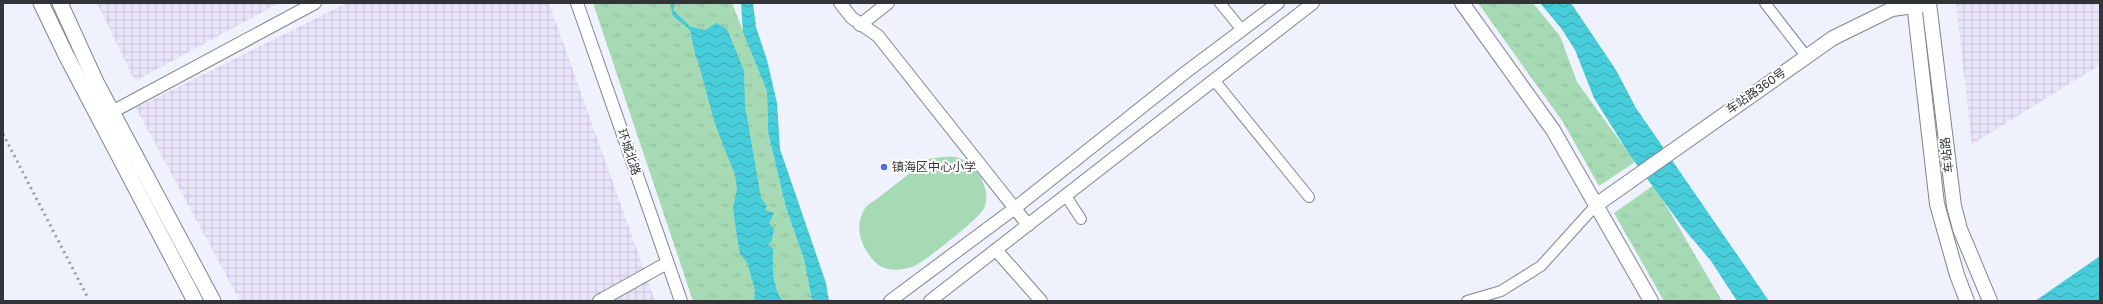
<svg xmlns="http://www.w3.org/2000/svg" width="2103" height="304" viewBox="0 0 2103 304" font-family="'Golos Text','Noto Sans SC',sans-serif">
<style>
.industrial{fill:url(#industrial-grid)}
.green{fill:#a6dab5}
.park{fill:url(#park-tufts)}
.water{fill:url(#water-waves)}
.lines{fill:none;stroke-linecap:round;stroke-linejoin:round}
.minor-casing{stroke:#82848e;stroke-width:12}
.tertiary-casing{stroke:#82848e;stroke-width:14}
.secondary-casing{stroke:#82848e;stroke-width:16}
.primary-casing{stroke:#82848e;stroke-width:17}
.minor{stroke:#fff;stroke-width:10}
.tertiary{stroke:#fff;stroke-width:12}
.secondary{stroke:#fff;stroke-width:14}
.primary{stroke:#fff;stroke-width:15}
.rail{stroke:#999aa2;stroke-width:3;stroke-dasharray:2 4;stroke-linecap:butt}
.poi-dot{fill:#4e6ce0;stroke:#fff;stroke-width:1.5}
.labels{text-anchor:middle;stroke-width:4;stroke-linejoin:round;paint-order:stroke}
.street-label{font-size:12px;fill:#333438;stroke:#fff}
.poi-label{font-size:12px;fill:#333438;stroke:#fff;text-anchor:start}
</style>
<defs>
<pattern id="industrial-grid" width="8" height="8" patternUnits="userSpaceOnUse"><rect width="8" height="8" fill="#e9e4fa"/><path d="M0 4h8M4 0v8" fill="none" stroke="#c8c4d7"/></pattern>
<pattern id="park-tufts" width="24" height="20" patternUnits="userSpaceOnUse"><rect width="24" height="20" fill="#a6dab5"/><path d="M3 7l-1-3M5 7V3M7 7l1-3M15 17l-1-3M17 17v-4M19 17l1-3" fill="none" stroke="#8fbc9c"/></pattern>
<pattern id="water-waves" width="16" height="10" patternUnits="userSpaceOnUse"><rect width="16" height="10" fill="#47ccd9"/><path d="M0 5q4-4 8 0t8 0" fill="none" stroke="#3ca6b1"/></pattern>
</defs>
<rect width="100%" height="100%" fill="#eff1fc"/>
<g class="industrial">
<polygon points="97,3 279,3 135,81"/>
<polygon points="347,3 549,3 655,301 240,301 136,108"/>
<polygon points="1956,3 2100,3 2100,65 1972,144"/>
</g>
<path class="green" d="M941,157C947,157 954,156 959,158C977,164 994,193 983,210C977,220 922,264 912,267C898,271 883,272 873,260C861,246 854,227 864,210C866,205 874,201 878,198C895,185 911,172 928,159Z"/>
<g class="park">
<polygon points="593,3 732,3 767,91 768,132 786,208 804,259 812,301 693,301"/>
<polygon points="1478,3 1533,3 1560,36 1577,82 1635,162 1599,186 1563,122"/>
<polygon points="1654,185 1722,301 1664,301 1614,213"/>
</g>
<g class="water">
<path d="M670,3H674V11L691,27L706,30L716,23L727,29L744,71L745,106L761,198L767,206L765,210L774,213L769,224L774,228L772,240L768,245L773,248C773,266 771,287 783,301H754L755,290L747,262L740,254L736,230L733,208L737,189L735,175L715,124L698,61L696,58L690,30L673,16Z"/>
<polygon points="741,3 753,3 756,27 767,60 777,103 780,149 826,283 829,301 812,301 804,259 786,208 768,132 767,91 743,32"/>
<polygon points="1540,3 1571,3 1616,70 1636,108 1769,301 1737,301 1711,261 1684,229 1629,154 1594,98 1575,50 1561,28"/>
<polygon points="2100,256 2100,301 2035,301"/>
</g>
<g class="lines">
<defs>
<g id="minor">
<polyline points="1220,3 1242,30"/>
<polyline points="1765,3 1806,56"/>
<polyline points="1214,80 1309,197"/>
<polyline points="1066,196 1081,219"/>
<polyline points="1467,301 1501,291 1541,266 1596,205"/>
</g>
<g id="tertiary">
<polyline points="577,3 681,301"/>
<polyline points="840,3 852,18 878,36 1028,225"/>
<polyline points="860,25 888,3"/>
<polyline points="112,112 315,3"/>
<polyline points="996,250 1041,301"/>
<polyline points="599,301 667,263"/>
<polyline points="890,301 1015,208 1186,72 1278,3"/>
<polyline points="930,301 1313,3"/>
</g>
<g id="secondary">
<polyline points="1462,3 1553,130 1651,301"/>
<polyline points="1914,3 1937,204 1957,275 1967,301"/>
<polyline points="1929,3 1954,206 1960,229 1990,301"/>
<polyline points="1596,205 1833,38 1892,9 1929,4"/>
</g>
<g id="primary">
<polyline points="41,3 66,55 195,301"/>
<polyline points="60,3 96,82 213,301"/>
</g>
</defs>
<use href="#minor" class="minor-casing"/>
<use href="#tertiary" class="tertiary-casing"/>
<use href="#secondary" class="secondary-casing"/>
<use href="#primary" class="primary-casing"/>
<use href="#minor" class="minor"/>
<use href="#tertiary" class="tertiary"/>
<use href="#secondary" class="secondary"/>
<use href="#primary" class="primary"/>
<polyline class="rail" points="3,134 88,298"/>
</g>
<circle class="poi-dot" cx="884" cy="167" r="4"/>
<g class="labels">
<g class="street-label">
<text transform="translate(1756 91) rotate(-35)" y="4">车站路360号</text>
<text transform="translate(629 152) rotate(71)" y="4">环城北路</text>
<text transform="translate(1947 155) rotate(-97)" y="4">车站路</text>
</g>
<g class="poi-label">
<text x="892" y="171">镇海区中心小学</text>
</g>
</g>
<rect width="2103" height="304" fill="none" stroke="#333438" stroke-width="8"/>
</svg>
